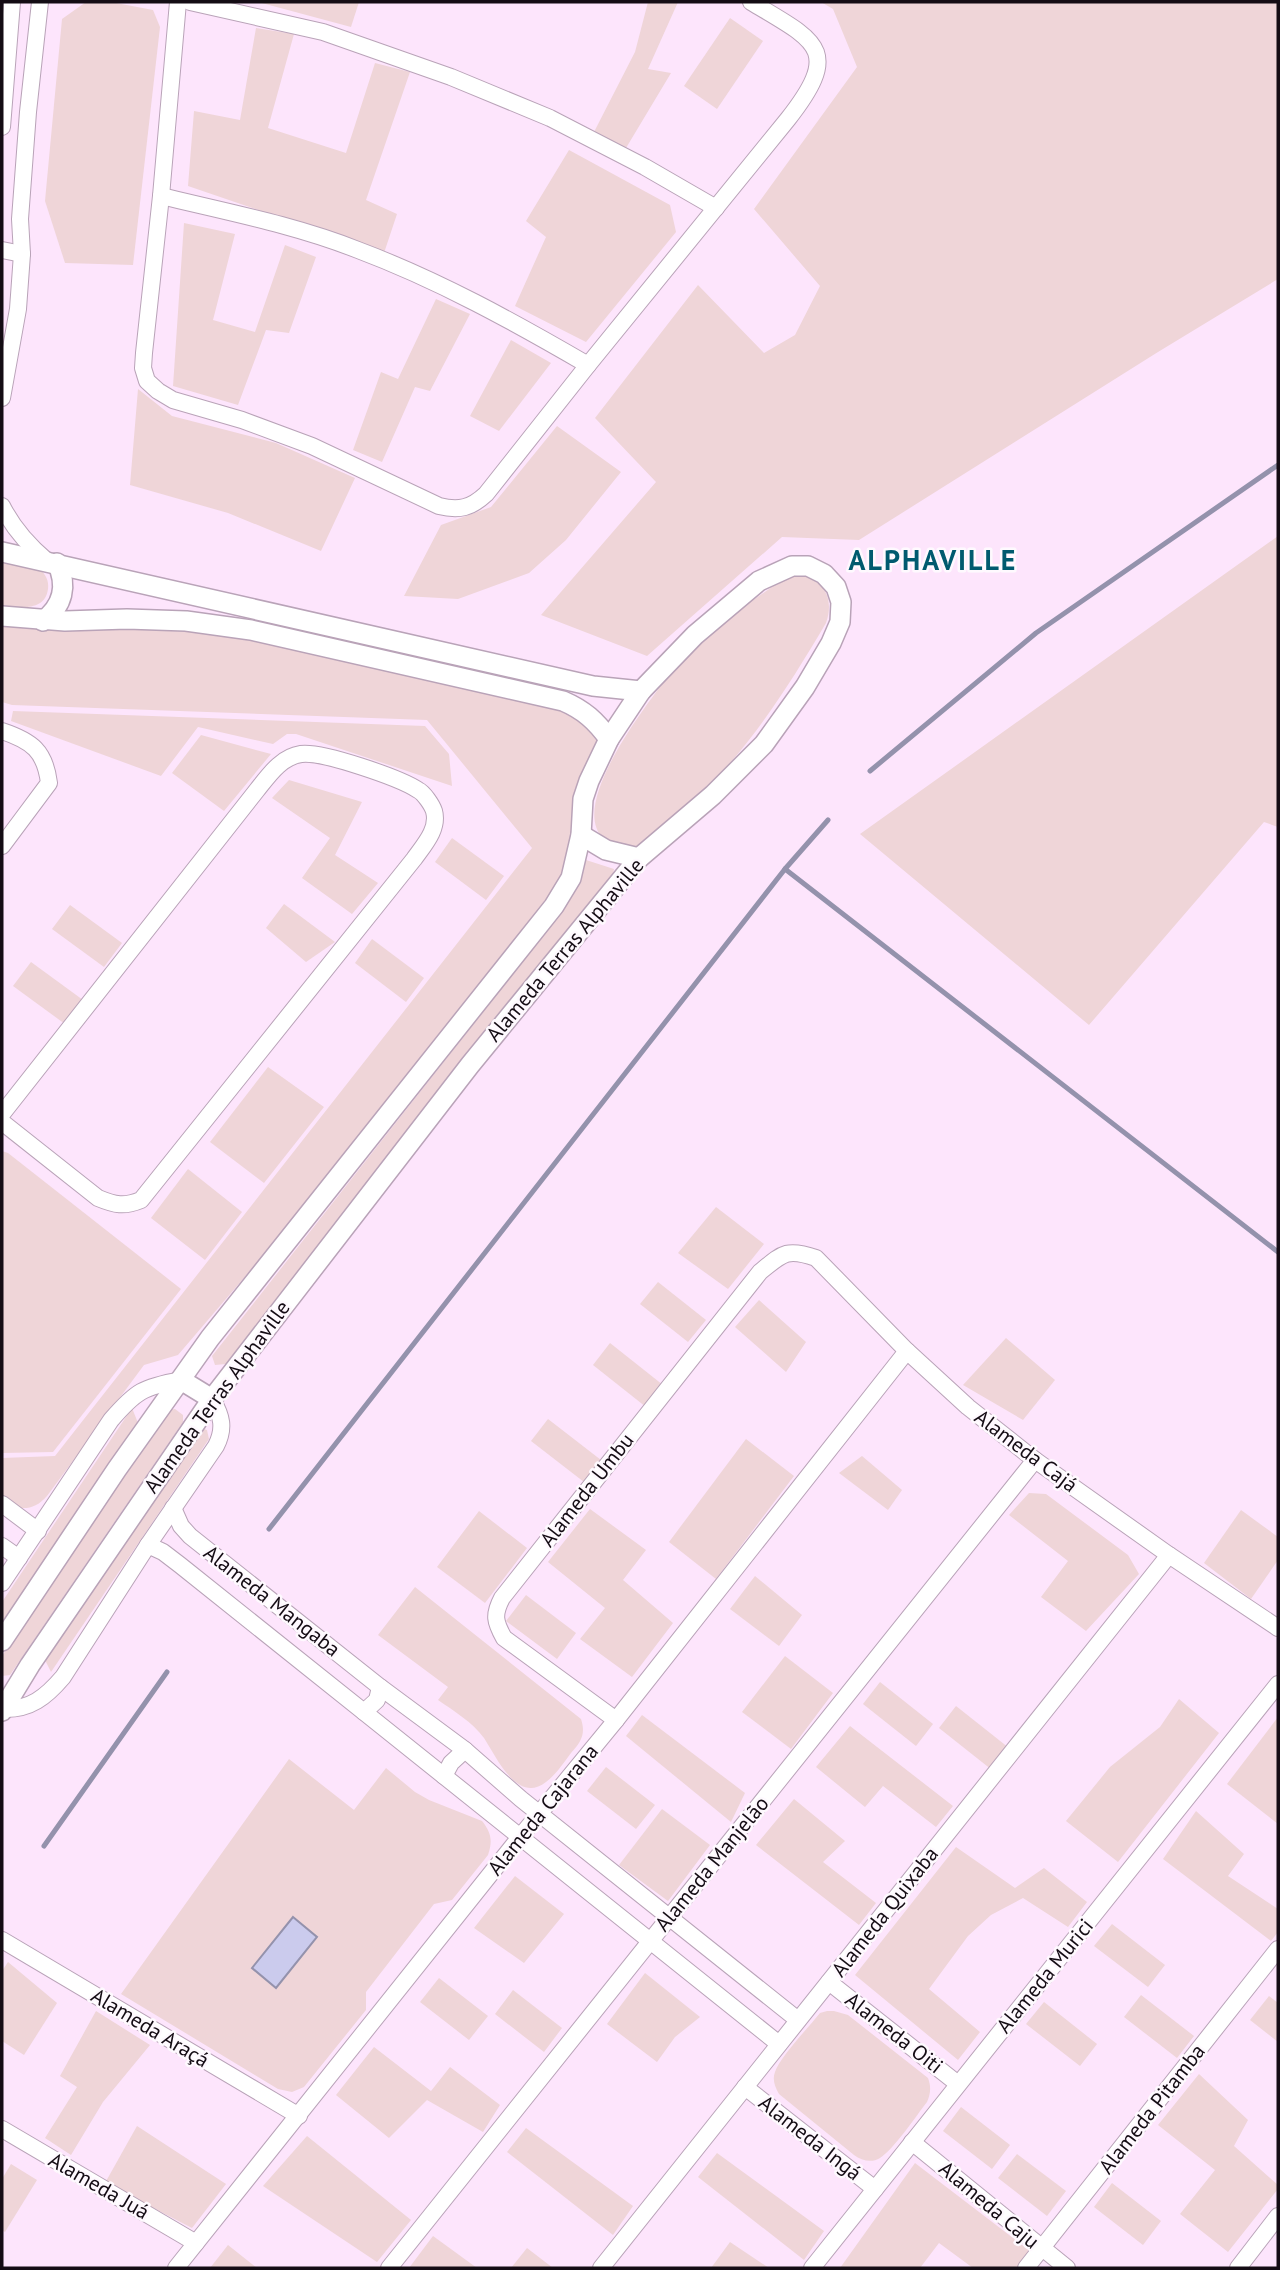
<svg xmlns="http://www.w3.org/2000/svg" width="1280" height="2270" viewBox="0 0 1280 2270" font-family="'PT Sans',sans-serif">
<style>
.green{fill:#efd5d8}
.water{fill:#cbcbed;stroke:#9492ac;stroke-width:2}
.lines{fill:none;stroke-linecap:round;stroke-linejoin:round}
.stream{stroke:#9492ac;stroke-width:5}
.minor-casing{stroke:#b9a3b8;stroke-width:18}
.tertiary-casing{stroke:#b9a3b8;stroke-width:22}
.minor{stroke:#fff;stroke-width:16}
.tertiary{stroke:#fff;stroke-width:19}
.labels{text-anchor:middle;stroke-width:5;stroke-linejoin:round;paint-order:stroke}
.street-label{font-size:21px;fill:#140c14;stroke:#fef9fe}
.district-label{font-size:28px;font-weight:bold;letter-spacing:2px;fill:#005a6f;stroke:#fef9fe}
</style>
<rect width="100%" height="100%" fill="#fde5fc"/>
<g class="green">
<polygon points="86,2 111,2 153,10 160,27 133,265 65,263 45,201 62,19"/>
<polygon points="258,2 359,2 351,27"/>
<polygon points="648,2 678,2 648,69 671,73 626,148 594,132 635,52"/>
<polygon points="821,2 1278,2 1278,279 1158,352 859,540 782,537 647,656 541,615 656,482 595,418 698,285 764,353 795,335 820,286 754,209 857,67 833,9"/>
<polygon points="730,18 763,41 717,109 684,86"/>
<polygon points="256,28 294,34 268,128 346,153 375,63 410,72 366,200 397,214 384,253 188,186 194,111 240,120"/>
<polygon points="569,150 670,205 676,232 586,342 515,306 546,237 526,221"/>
<polygon points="184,223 235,234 213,320 255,332 285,245 316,257 289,333 266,330 238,405 173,386"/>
<polygon points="436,299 470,314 430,391 415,387 382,462 353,450 381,372 398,379"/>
<polygon points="511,340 551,363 499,431 470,416"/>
<polygon points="138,389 172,416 276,443 355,478 321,551 228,513 130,485"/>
<polygon points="557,426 621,472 566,540 529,573 458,599 404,596 441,525 491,507"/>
<polygon points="1278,536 1278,827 1264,822 1089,1025 860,834"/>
<path d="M2,559C13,561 30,562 39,569C46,574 49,581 48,589C45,612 19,607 2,607Z"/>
<path d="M801,575C826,581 834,600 826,623C797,672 768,719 731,762C703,794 666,822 634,849C539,843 641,712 666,679C679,663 696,647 711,633C731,613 758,598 780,581L791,576Z"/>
<path d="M2,616L186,621L563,701L609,739L571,878L420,1072L178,1355L144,1365L47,1496C33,1512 19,1510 2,1502V1458L55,1456L532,848L427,720L12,705L2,702Z"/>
<polygon points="13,711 425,726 449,754 452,786 296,734 287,734 273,744 198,727 161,776 11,721"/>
<polygon points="201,735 271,754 224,811 172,773"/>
<polygon points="289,780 362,802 335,855 378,883 352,914 302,878 330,838 272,798"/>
<polygon points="452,838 504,876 486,900 435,862"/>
<polygon points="586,860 614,869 613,876 226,1364 215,1365 212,1356 550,927 572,895"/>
<polygon points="284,904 335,942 306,962 266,928"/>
<polygon points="70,905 122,943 104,967 52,929"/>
<polygon points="372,939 424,978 406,1002 355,963"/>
<polygon points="31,962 83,1000 65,1024 13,986"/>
<polygon points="268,1067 324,1107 264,1183 210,1142"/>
<polygon points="2,1151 8,1153 181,1289 53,1452 2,1453"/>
<polygon points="188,1169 242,1212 205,1260 151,1218"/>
<polygon points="716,1207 764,1244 728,1289 678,1253"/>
<polygon points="658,1282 706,1320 688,1342 640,1304"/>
<polygon points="759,1300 806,1342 786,1372 735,1327"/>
<polygon points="1006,1338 1055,1380 1023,1420 963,1385"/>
<polygon points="610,1343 663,1385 646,1407 593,1365"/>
<polygon points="132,1408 138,1423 2,1626 2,1602"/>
<polygon points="175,1409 183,1415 183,1422 10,1675 2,1676 2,1656 169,1410"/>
<polygon points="548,1419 601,1460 584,1482 531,1441"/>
<polygon points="201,1428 207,1430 209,1439 51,1672 43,1656"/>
<polygon points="746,1439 794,1476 716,1579 669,1542"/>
<polygon points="862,1456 902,1490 888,1510 839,1473"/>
<polygon points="1029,1493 1046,1494 1128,1555 1139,1574 1086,1631 1041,1597 1068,1561 1009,1515"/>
<polygon points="590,1509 646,1550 623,1580 673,1623 632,1677 580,1639 605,1608 548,1562"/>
<polygon points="1241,1510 1278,1537 1278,1560 1251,1599 1204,1563"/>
<polygon points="479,1511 527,1548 485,1603 437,1567"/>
<polygon points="755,1576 802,1615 779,1646 730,1609"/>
<path d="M415,1587L581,1719C586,1734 581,1742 571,1753C564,1762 556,1775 546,1782C517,1805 496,1756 484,1738C472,1722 454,1711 438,1700L448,1687L378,1635Z"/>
<polygon points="526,1595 576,1633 557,1659 506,1621"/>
<polygon points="785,1656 833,1693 791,1749 742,1712"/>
<polygon points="880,1682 933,1724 916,1746 863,1704"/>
<polygon points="1179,1699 1219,1733 1118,1862 1066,1821 1110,1767 1160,1727"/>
<polygon points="956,1706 1009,1748 992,1770 939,1728"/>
<polygon points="642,1715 745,1793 731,1822 626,1736"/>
<polygon points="1278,1717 1278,1824 1227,1784"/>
<polygon points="850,1726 953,1806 936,1827 883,1786 865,1807 816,1767"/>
<path d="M289,1759L354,1810L386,1768L415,1792L429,1800L482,1821C491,1832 493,1841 488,1855L452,1900L434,1904L366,1992V2010L304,2087L292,2092L278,2089L121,1994Z"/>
<polygon points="606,1767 655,1805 636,1829 587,1791"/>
<polygon points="794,1799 845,1841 823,1862 876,1903 859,1925 756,1845"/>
<polygon points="662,1809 710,1845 668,1901 619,1865"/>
<polygon points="1196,1811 1244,1854 1228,1876 1278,1909 1278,1932 1271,1941 1163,1859"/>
<polygon points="956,1847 1015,1888 1044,1868 1087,1902 1068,1927 1023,1898 991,1915 968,1936 929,1989 980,2032 958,2060 855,1975"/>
<polygon points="515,1876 564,1914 524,1963 474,1928"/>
<polygon points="1112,1924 1165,1965 1148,1987 1094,1946"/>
<polygon points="8,1962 57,2003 24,2055 2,2041 2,1971"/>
<polygon points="645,1973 700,2017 675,2037 657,2062 607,2024"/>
<polygon points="439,1978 488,2016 469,2040 420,2002"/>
<polygon points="513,1990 562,2028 544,2052 495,2014"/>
<polygon points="1141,1995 1194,2036 1177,2058 1124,2017"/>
<polygon points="1269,1996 1278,2003 1278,2042 1250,2020"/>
<polygon points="1044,2002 1097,2044 1080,2066 1026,2024"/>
<polygon points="96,2011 150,2045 103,2102 71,2155 45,2138 77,2087 60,2076"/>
<path d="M827,2011H834L848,2015L928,2078C931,2086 931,2093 927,2102C916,2116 894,2149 880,2158C872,2163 862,2161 854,2155L779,2094C775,2087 772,2080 775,2072C780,2057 809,2027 820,2013Z"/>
<polygon points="374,2047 431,2091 450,2067 500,2105 483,2132 427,2100 389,2138 336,2095"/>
<polygon points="1199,2074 1248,2120 1234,2146 1278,2185 1278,2189 1228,2252 1180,2214 1215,2170 1158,2125"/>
<polygon points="961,2107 1010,2145 992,2169 943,2131"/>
<polygon points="137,2126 226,2184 192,2228 105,2183"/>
<polygon points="526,2128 633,2206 613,2235 507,2152"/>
<polygon points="307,2136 411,2220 377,2262 263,2186"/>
<polygon points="717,2153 824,2231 804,2260 698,2177"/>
<polygon points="1017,2154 1066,2191 1047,2216 998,2178"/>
<polygon points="915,2163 1030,2251 1017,2268 973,2268 939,2243 920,2268 840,2268"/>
<polygon points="11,2164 37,2180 5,2232 2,2230 2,2179"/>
<polygon points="1112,2183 1161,2221 1143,2245 1094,2207"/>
<polygon points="433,2236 477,2268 409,2268"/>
<polygon points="730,2242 769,2268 711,2268"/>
<polygon points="228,2245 257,2268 210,2268"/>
<polygon points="527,2248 553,2268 511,2268"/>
</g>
<polygon class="water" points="293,1917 317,1937 276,1988 252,1968"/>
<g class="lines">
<g class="stream">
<polyline points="870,771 1036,633 1278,465"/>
<polyline points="785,869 1278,1252"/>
<polyline points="269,1529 785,869 828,820"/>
<polyline points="44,1846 167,1672"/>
</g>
<defs>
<g id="minor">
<path d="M178,2L161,196L144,353L143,368L147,381L158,391L173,400L242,420L312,446L439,506C459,511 471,508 486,494L588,365L788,119C843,49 816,41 751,2"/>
<polyline points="190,2 323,32 451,77 550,118 645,167 716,208"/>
<polyline points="2,127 12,2"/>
<path d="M161,196C227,212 295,225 358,250C438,280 514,322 588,365"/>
<polyline points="2,250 22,254"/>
<polyline points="2,398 18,309 22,254 20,219 28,112 40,2"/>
<path d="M2,506C13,528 28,545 47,561"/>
<path d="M2,731C32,741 45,751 49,783L2,846"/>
<path d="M2,1114L257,790C269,775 281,757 301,754C322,751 400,778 418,790C424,793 432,805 434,811C439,829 424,845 414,859L141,1200C124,1207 115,1205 98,1198L2,1122"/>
<polyline points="2,1504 38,1531"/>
<polyline points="148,1545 163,1552 180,1565 364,1712 377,1700 380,1687 190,1536 181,1526 173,1508"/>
<polyline points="2,1546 19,1558"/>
<path d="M2,1583L111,1420C136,1391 143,1387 181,1380"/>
<polyline points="380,1687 465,1750 521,1799 798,2020"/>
<path d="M3,1709C30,1710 46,1697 63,1677L148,1545L216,1446C225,1428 222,1416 212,1399"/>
<polyline points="364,1712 779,2044"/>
<path d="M616,1720L504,1638C495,1622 493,1615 502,1598L760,1272C783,1253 787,1248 816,1258L907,1351L968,1407L1035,1460L1169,1555L1278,1628"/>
<polyline points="444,1776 451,1763 465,1750"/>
<polyline points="2,1940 299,2116"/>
<polyline points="829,1982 958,2084"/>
<polyline points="745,2087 875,2189"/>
<polyline points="2,2129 196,2243"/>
<polyline points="912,2142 1067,2268"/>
<polyline points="176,2268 520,1837 616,1720 907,1351"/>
<polyline points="389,2268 1035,1460"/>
<polyline points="601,2268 1169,1555"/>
<polyline points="812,2268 1278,1684"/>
<polyline points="1026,2268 1278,1949"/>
<polyline points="1238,2268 1278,2216"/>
</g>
<g id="tertiary">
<polyline points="2,552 593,686 641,691"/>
<path d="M2,616L65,621L127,619L186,621L251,630L563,701C584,710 596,721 609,739"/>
<path d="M43,621C63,606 68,586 57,563"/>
<polyline points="581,835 606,850 639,858"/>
<polyline points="181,1380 212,1399"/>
<polyline points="2,1641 117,1469 210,1338 554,906 571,878 581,835 583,799 589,781 609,739 641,691 695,635 759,581 792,566 808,566 824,574 836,587 841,602 840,622 831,643 805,687 764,744 713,795 639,858 470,1065 212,1399 30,1665 2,1711"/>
</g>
</defs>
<use href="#minor" class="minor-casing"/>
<use href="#tertiary" class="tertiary-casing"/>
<use href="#minor" class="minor"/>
<use href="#tertiary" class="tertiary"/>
</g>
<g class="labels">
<g class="street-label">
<text transform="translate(565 950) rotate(-50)" y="7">Alameda Terras Alphaville</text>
<text transform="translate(217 1397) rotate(-54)" y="7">Alameda Terras Alphaville</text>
<text transform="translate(1026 1451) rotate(37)" y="7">Alameda Cajá</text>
<text transform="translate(587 1490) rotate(-52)" y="7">Alameda Umbu</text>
<text transform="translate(272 1601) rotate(38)" y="7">Alameda Mangaba</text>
<text transform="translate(543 1810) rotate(-51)" y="7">Alameda Cajarana</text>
<text transform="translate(712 1864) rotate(-51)" y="7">Alameda Manjelão</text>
<text transform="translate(885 1912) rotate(-52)" y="7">Alameda Quixaba</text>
<text transform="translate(1045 1976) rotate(-51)" y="7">Alameda Murici</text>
<text transform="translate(150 2028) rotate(31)" y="7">Alameda Araçá</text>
<text transform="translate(894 2033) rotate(38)" y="7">Alameda Oiti</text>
<text transform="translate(1152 2109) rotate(-52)" y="7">Alameda Pitamba</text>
<text transform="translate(810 2138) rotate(38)" y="7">Alameda Ingá</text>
<text transform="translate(99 2186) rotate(30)" y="7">Alameda Juá</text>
<text transform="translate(989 2205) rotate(40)" y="7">Alameda Caju</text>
</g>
<g class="district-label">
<text x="933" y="570">ALPHAVILLE</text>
</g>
</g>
<rect width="1280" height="2270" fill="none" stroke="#140c14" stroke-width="7"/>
</svg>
